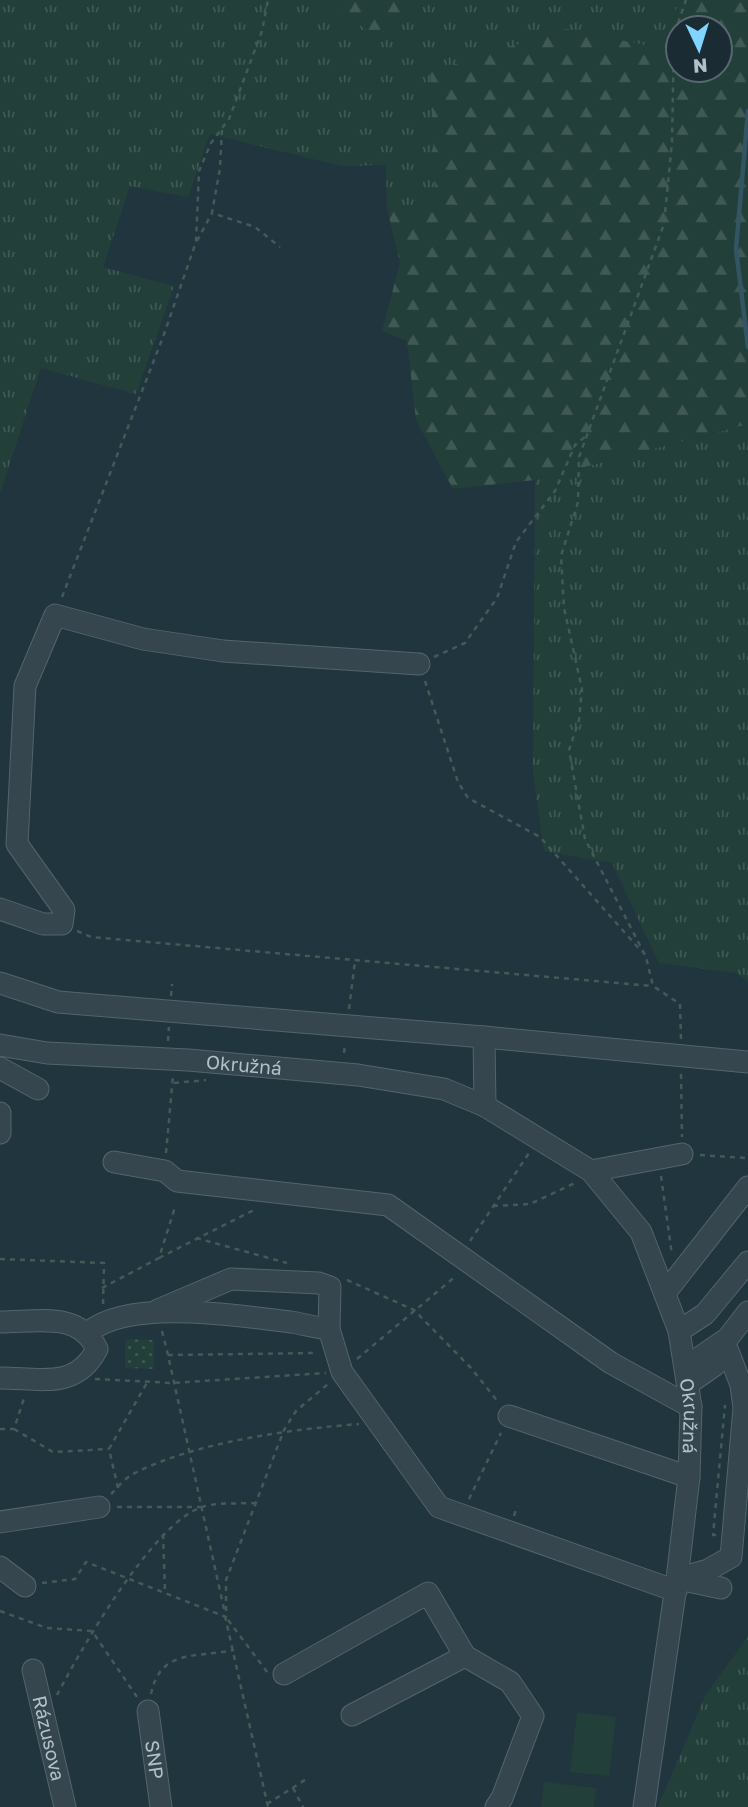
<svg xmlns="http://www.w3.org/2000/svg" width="748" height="1807" viewBox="0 0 748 1807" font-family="'Golos Text',sans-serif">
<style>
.grass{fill:url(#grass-tufts)}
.forest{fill:url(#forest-firs);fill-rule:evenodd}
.park{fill:url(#park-dots)}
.garden{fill:#233f3a}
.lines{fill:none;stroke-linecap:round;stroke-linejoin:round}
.stream{stroke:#325564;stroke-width:4.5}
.minor-casing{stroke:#54646c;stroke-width:23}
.path{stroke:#415b57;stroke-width:2.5;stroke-dasharray:5 5;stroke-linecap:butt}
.minor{stroke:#36464e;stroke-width:21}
.labels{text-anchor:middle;stroke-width:7;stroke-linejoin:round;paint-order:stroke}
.street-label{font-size:19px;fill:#b1c1c9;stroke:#1b2b33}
</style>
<defs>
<pattern id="grass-tufts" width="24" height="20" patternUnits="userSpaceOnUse" patternTransform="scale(1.75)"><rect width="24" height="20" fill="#233f3a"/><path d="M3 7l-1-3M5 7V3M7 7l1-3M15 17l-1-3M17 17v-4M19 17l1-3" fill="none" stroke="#415955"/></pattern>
<pattern id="forest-firs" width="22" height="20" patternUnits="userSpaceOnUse" patternTransform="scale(1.75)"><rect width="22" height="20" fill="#233f3a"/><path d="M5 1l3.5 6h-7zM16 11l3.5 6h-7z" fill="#415955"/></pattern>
<pattern id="park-dots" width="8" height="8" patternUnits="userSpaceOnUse" patternTransform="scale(1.75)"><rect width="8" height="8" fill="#233f3a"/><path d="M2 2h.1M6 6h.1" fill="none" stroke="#415955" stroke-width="1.8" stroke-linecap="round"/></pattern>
</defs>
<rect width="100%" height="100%" fill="#21353e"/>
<g class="grass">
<polygon points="0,0 329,0 329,4 385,33 426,0 679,0 664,49 566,29 436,212 387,208 386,165 342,166 210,134 188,197 130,186 103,267 174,286 136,394 41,368 0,493"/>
<polygon points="748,424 748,982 736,973 659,963 612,863 544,851 533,774 535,480"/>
<polygon points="748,1637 748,1807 658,1807 706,1694"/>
</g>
<g class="forest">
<polygon points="329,0 426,0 385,33 368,31 329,4"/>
<path d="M679,0H748V424L535,480L453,489L416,420L407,341L382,331L400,263L387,208L436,211L430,72L566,29L664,49ZM720,28V70H678V28Z"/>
</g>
<polygon class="park" points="125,1339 154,1340 154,1369 125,1368"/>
<g class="garden">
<polygon points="577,1712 616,1717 609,1776 570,1772"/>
<polygon points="544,1782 596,1788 594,1807 541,1807"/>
</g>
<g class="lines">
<polyline class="stream" points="748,111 736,249 748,347"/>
<defs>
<g id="minor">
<polyline points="0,909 43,924 62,924 64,910 17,844 25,686 55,615 143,639 223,651 419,664"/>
<polyline points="0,983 58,1002 484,1037"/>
<path id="s1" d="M0,1045L47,1053L188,1060L358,1075L444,1089L485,1106L591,1171L641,1232L679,1331L691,1407L689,1477L677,1579L644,1807"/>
<polyline points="0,1068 38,1089"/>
<polyline points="485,1106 484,1037 748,1062"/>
<polyline points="0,1113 0,1133"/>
<polyline points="114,1162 165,1171 177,1181 388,1205 611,1363 691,1407"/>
<polyline points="591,1171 682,1154"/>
<polyline points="665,1293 748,1187"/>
<polyline points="158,1310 231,1279 319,1283 330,1287 329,1329 342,1372 439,1507 676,1591"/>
<path d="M0,1322C38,1322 79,1311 97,1349C76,1390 40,1378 0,1378"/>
<polyline points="679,1331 705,1314 748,1262"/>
<path d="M89,1332C130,1298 239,1316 291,1322C304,1324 316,1328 329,1329"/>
<polyline points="687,1366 728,1338 748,1312"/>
<polyline points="509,1416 689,1477"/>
<polyline points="0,1522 99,1507"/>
<polyline points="0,1567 25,1586"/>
<polyline points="677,1579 708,1570 731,1557 744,1408 741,1385 728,1351 715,1365 688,1384"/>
<polyline points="683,1580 721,1588"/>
<path id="s2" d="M33,1670L65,1807"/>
<polyline points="284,1674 428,1593 465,1656"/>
<path id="s3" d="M148,1711L161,1807"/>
<polyline points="352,1715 465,1656 510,1682 533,1716 502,1798 496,1807"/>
</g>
</defs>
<use href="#minor" class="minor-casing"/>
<g class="path">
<polyline points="222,130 220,168 212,213 255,227 280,247"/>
<polyline points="197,241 212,213"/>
<polyline points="62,597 163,337 196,242 199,171 211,143 229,119 262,31 268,0"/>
<polyline points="434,657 465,643 497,598 516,542 555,491 575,445 586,436"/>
<polyline points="425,681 458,782 468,798 540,837 642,952"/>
<polyline points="77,931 91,937 652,986"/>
<polyline points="171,996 172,984"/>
<polyline points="349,1009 355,961"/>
<polyline points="681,1039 680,1004 653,986 646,957 585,839 569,750 579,720 582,689 564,608 561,556 578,502 579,457 664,224 672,142 674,35 686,0"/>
<polyline points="168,1041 169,1027"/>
<polyline points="344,1053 345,1044"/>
<polyline points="681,1074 682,1137"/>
<polyline points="174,1083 206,1080"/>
<polyline points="166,1153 173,1076"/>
<polyline points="700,1155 746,1158"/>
<polyline points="661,1176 672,1255"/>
<polyline points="493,1206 530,1204 575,1183"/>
<polyline points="196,1238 287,1263"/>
<polyline points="470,1241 529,1153"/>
<polyline points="159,1258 256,1209"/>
<polyline points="0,1259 104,1263 103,1306"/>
<polyline points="347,1280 414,1310 471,1368 499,1403"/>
<polyline points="102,1288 159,1258 175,1207"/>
<polyline points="162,1331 168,1355"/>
<polyline points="357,1359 456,1276"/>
<polyline points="95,1379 172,1383 326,1373"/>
<polyline points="0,1429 14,1429 25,1395"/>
<polyline points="14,1429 53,1452 109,1449"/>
<polyline points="118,1488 109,1449 148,1381"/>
<path d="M111,1494C118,1487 126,1477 135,1473C196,1442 292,1429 359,1424"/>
<polyline points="469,1499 501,1433"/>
<polyline points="117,1507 201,1507"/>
<polyline points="514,1516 517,1506"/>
<polyline points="163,1534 165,1592"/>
<polyline points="716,1535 713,1535 725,1405"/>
<polyline points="42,1583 75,1579 86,1562 226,1617 226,1580 284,1430 296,1411 328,1384"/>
<polyline points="224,1609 168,1355 317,1353"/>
<polyline points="0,1611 47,1628 92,1631 137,1697"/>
<polyline points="225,1616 268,1807"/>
<polyline points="228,1620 268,1673"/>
<path d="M151,1694C160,1649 195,1658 234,1650"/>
<path d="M57,1695C81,1649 153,1523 202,1507C217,1502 239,1504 255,1503"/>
<polyline points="293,1788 303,1807"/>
<polyline points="267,1804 308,1778"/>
</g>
<use href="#minor" class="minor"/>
</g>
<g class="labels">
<g class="street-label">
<text dy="7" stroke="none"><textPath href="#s1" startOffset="245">Okružná</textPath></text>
<text dy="7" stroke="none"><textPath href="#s1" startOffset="886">Okružná</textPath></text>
<text dy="7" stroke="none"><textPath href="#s2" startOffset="70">Rázusova</textPath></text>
<text dy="7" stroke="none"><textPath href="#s3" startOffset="49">SNP</textPath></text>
</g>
</g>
<g transform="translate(699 49) rotate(176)"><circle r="33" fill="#1b2b33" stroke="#57676f" stroke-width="2"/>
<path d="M0-5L12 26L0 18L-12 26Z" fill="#80d4ff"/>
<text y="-10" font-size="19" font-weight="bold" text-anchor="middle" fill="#b1c1c9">N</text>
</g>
</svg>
